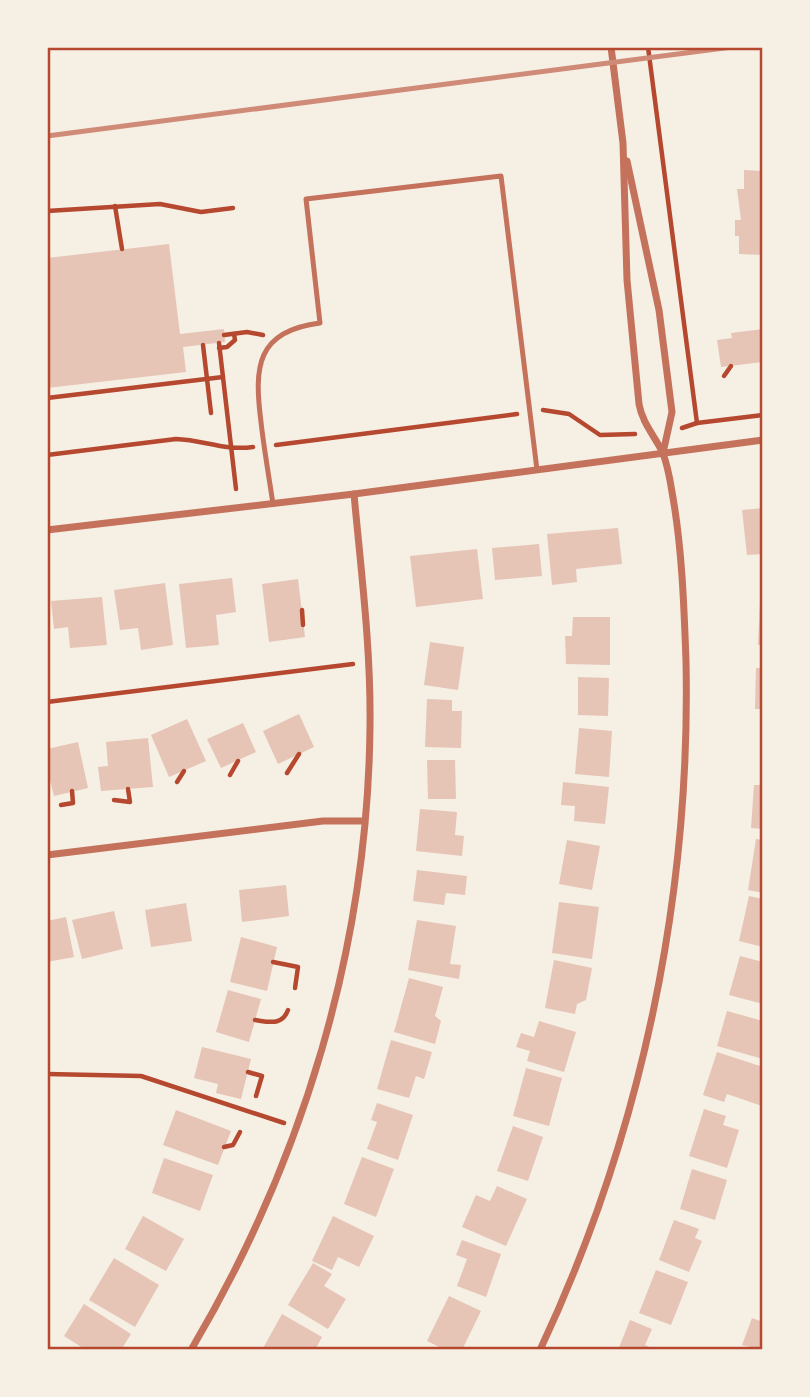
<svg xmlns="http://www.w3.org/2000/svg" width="810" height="1397" viewBox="0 0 810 1397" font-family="Cabin,sans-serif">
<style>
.building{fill:#e6c5b7}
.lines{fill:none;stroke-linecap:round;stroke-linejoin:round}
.path{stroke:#b5482f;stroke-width:4.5}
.service{stroke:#c5725c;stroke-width:5}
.minor{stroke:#c5725c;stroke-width:7}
.rail{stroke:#cf8b77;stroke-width:5}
.neatline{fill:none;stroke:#b5482f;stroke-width:2.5}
</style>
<rect width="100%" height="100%" fill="#f6efe4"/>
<g class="building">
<polygon points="744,170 763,171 763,255 739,254 739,236 735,236 735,220 741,220 737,189 744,189"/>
<polygon points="169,244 180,334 224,329 225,342 183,347 186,372 47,388 47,258"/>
<polygon points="763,329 763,362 721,367 717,340 732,338 731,333"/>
<polygon points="763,508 763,554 747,555 742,510"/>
<polygon points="618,528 622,564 576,569 577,582 552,585 547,534"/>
<polygon points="539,544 542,576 495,580 492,548"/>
<polygon points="477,549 483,599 416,607 410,556"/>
<polygon points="232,578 236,612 216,615 219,645 186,648 179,584"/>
<polygon points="298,579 305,637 269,642 262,584"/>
<polygon points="165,583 173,645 141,650 138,628 120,630 114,590"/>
<polygon points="102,597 107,645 70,648 68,627 54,629 51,601"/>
<polygon points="760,603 763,604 763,645 758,645"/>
<polygon points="573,617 610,617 610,665 566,664 565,636 572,636"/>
<polygon points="430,642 464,647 458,690 424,685"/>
<polygon points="756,668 763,668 763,709 755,709"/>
<polygon points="578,677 609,678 608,716 578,715"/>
<polygon points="427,699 452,700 452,711 462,711 461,748 425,747"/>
<polygon points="299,714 314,747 278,764 263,731"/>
<polygon points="187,719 206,761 169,777 151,735"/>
<polygon points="243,723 256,752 221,768 207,739"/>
<polygon points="579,728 612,731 609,777 575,774"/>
<polygon points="148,738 153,787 101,791 98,767 108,766 106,742"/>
<polygon points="78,742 88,788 54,796 47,768 47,749"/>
<polygon points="427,760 455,760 456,799 428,799"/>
<polygon points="563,782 609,787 605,824 574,821 575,806 561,805"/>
<polygon points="754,785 763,785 763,829 751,828"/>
<polygon points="420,809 457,812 455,835 464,836 462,856 416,851"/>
<polygon points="756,839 763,840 763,893 748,890"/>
<polygon points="567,840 600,846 592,890 559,884"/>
<polygon points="417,870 467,876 465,895 446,893 444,905 413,901"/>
<polygon points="286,885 289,916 242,922 239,890"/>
<polygon points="749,896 763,899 763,947 739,941"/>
<polygon points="559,902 599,907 592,959 552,953"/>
<polygon points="186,903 192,941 151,947 145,910"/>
<polygon points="114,911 123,949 82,959 72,920"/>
<polygon points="66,917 74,957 47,962 47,921"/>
<polygon points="417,920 456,926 450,964 461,965 459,979 408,970"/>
<polygon points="241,937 277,947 267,991 230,982"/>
<polygon points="740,956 763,962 763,1004 729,995"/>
<polygon points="554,960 592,968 586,1000 577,1004 575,1014 545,1008"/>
<polygon points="409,978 443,987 435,1016 441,1021 435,1044 394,1032"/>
<polygon points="228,990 261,999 249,1042 216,1032"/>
<polygon points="727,1011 763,1021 763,1059 717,1046"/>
<polygon points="539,1021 576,1032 564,1072 527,1061 530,1051 516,1047 521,1033 534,1037"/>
<polygon points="391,1040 432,1052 424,1079 416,1076 409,1098 377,1089"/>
<polygon points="202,1047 251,1059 241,1099 216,1093 218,1084 194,1078"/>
<polygon points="717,1052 763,1067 762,1106 727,1094 724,1102 703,1095"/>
<polygon points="526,1068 562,1078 549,1126 513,1116"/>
<polygon points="377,1103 413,1115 398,1160 367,1149 377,1122 371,1120"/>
<polygon points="704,1109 726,1116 723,1125 739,1130 727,1168 689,1156"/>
<polygon points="176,1110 231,1131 218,1165 163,1145"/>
<polygon points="513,1126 543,1137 528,1181 497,1171"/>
<polygon points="362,1157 394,1169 376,1217 344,1204"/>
<polygon points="164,1158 213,1175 200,1211 152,1193"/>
<polygon points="692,1169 727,1180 715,1220 680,1209"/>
<polygon points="497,1186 527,1199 506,1246 462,1227 476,1195 490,1201"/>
<polygon points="143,1216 184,1239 166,1271 125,1249"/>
<polygon points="333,1216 374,1236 359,1267 338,1257 332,1270 312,1261"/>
<polygon points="674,1220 699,1229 695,1238 702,1241 689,1272 659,1260"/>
<polygon points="462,1240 501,1254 486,1297 457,1286 467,1259 456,1255"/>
<polygon points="114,1258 159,1285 135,1327 89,1300"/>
<polygon points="313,1263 332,1274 324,1286 346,1299 328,1329 288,1305"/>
<polygon points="656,1270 688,1282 671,1325 639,1313"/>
<polygon points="449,1296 481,1311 462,1350 445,1350 427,1341"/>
<polygon points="84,1304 131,1334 121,1350 86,1350 64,1336"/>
<polygon points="282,1314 322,1337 315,1350 262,1350"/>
<polygon points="752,1318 763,1322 763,1350 742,1345"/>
<polygon points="630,1320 652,1329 645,1345 656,1350 618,1350"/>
</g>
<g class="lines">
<g class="path">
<polyline points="648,47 697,423"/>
<polyline points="115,206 122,249"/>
<polyline points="47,211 160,204 201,212 233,208"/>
<polyline points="224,335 247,332 263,335"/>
<polyline points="219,343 236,489"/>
<polyline points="203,345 211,413"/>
<polyline points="219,348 227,347 235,340 234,334"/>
<polyline points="724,376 731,366"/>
<polyline points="47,398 223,377"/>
<polyline points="543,410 569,414 600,435 635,434"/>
<polyline points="682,428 697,423 763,415"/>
<polyline points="276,445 517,414"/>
<path d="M47,455L176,439C204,440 224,451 253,447"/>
<polyline points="302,610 303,625"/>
<polyline points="47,702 353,664"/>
<polyline points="287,773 299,754"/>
<polyline points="230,775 238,761"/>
<polyline points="177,782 184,771"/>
<polyline points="114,800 130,802 128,789"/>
<polyline points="61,805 73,803 72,791"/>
<polyline points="273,962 298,967 295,988"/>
<path d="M255,1020C269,1022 282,1026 288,1010"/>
<polyline points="248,1072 262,1076 256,1096"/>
<polyline points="47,1074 141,1076 284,1123"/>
<polyline points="224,1147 233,1145 240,1132"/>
</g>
<path class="service" d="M273,504C269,477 264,449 261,422C254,367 256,331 320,323L306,199L501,176L537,470"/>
<g class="minor">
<polyline points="627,161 659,310 672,412 663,453"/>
<polyline points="47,530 354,494 763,440"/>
<polyline points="47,855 323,821 364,821"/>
<path d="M191,1350C303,1161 368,946 370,726C371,648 361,571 354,494"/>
<path d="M540,1350C641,1135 691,897 686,661C684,605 682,547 672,492C670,479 667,463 662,451C653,434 642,422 639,404L627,280L623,143L611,47"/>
</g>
<polyline class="rail" points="47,136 732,47"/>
</g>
<rect width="810" height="1397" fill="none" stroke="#f6efe4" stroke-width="98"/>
<rect x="49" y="49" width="712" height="1299" class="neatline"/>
</svg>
